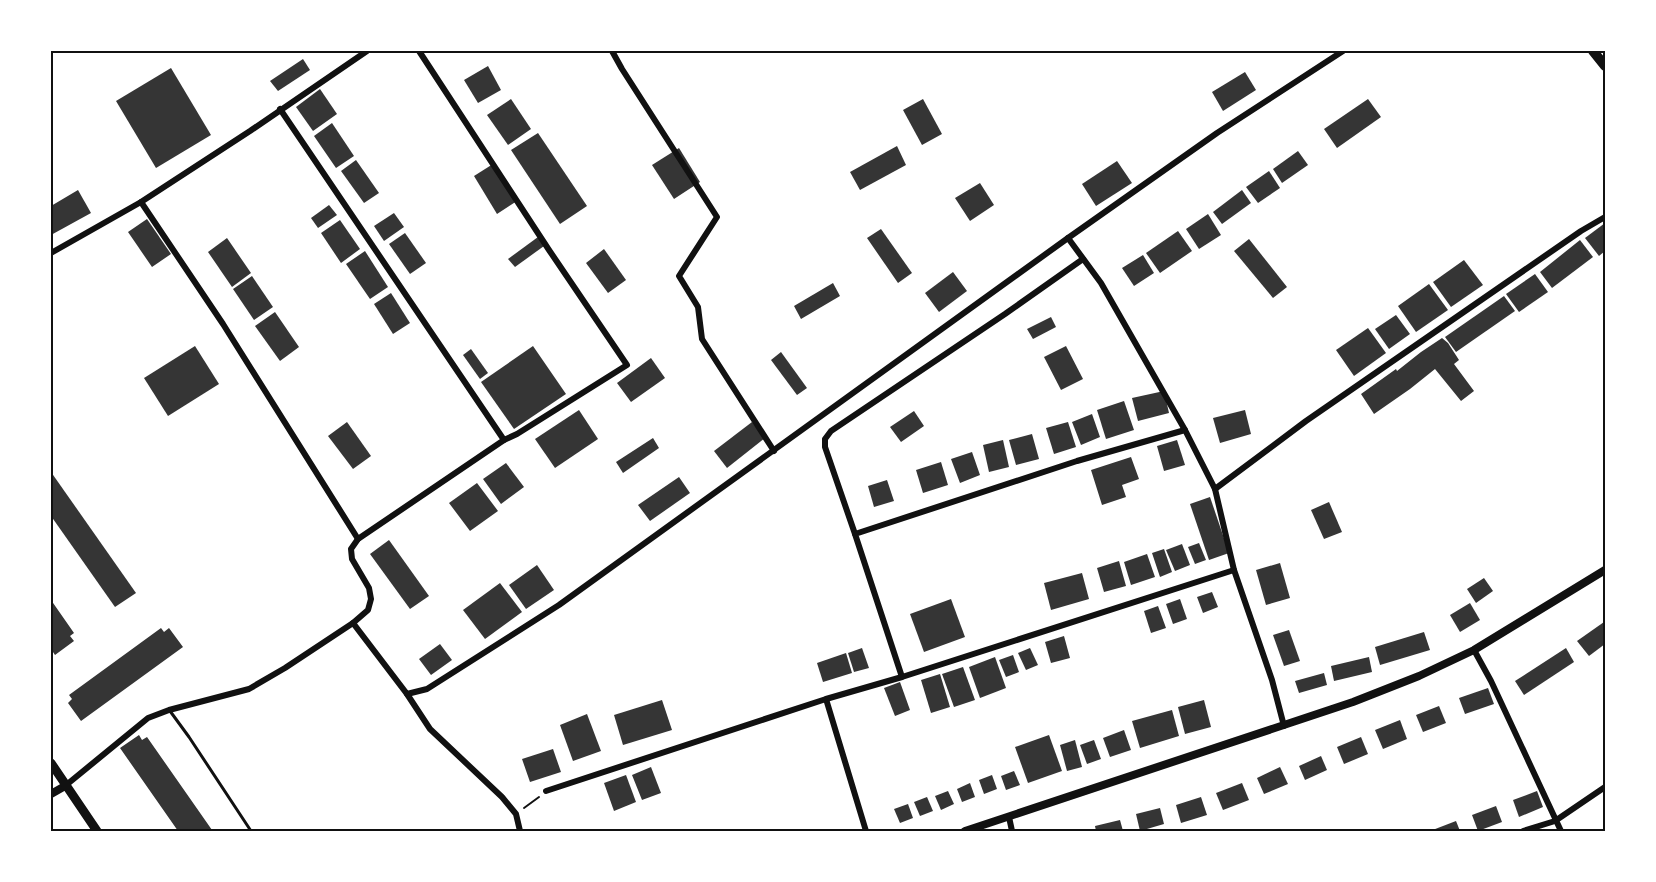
<svg xmlns="http://www.w3.org/2000/svg" width="1656" height="882" viewBox="0 0 1656 882" font-family="'Noto Sans',sans-serif">
<style>
.building{fill:#353535}
.lines{fill:none;stroke-linecap:round;stroke-linejoin:round}
.path{stroke:#111;stroke-width:2}
.service{stroke:#111;stroke-width:3}
.minor{stroke:#111;stroke-width:6}
.tertiary{stroke:#111;stroke-width:8}
.secondary{stroke:#111;stroke-width:9}
.trunk{stroke:#111;stroke-width:10}
.neatline{fill:none;stroke:#111;stroke-width:2}
</style>
<rect width="100%" height="100%" fill="#fff"/>
<g class="building">
<polygon points="303,59 310,70 278,91 270,81"/>
<polygon points="488,66 501,90 478,103 464,80"/>
<polygon points="171,68 211,135 156,168 116,101"/>
<polygon points="1245,72 1256,90 1223,111 1212,92"/>
<polygon points="320,89 337,114 313,131 296,107"/>
<polygon points="511,99 531,129 508,145 487,115"/>
<polygon points="923,99 942,134 922,145 903,110"/>
<polygon points="1368,99 1381,117 1337,148 1324,129"/>
<polygon points="332,123 354,156 336,168 314,136"/>
<polygon points="538,133 587,206 560,224 511,150"/>
<polygon points="897,146 906,165 860,190 850,172"/>
<polygon points="679,148 700,182 674,199 652,165"/>
<polygon points="1298,151 1308,165 1282,183 1273,169"/>
<polygon points="356,160 379,193 364,203 341,171"/>
<polygon points="1117,161 1132,183 1096,206 1082,184"/>
<polygon points="493,164 517,201 497,214 474,176"/>
<polygon points="1269,171 1280,188 1258,203 1246,187"/>
<polygon points="980,183 994,205 970,221 955,198"/>
<polygon points="78,190 91,213 51,235 51,206"/>
<polygon points="1242,190 1251,203 1222,224 1213,212"/>
<polygon points="329,205 337,215 318,228 311,218"/>
<polygon points="394,213 404,227 384,241 374,226"/>
<polygon points="1208,214 1221,235 1199,249 1186,229"/>
<polygon points="147,219 171,254 152,267 128,232"/>
<polygon points="340,220 360,249 341,263 321,233"/>
<polygon points="1605,223 1605,251 1599,256 1585,238"/>
<polygon points="881,229 912,273 898,283 867,238"/>
<polygon points="1178,231 1192,251 1160,273 1146,253"/>
<polygon points="405,233 426,263 410,274 389,244"/>
<polygon points="538,237 544,246 515,267 508,259"/>
<polygon points="227,238 251,273 232,287 208,252"/>
<polygon points="1249,239 1287,287 1273,298 1234,251"/>
<polygon points="1580,240 1593,257 1552,288 1540,272"/>
<polygon points="604,249 626,280 608,293 586,263"/>
<polygon points="365,251 388,287 370,299 346,264"/>
<polygon points="1143,255 1154,273 1134,286 1122,268"/>
<polygon points="1464,260 1483,285 1451,307 1433,282"/>
<polygon points="953,272 967,291 939,312 925,293"/>
<polygon points="1535,274 1548,292 1519,312 1506,294"/>
<polygon points="252,276 273,307 254,320 233,289"/>
<polygon points="833,283 840,296 801,319 794,306"/>
<polygon points="1429,284 1448,310 1416,332 1398,306"/>
<polygon points="391,293 410,323 393,334 374,304"/>
<polygon points="1504,296 1515,311 1456,352 1445,337"/>
<polygon points="275,312 299,347 280,361 255,326"/>
<polygon points="1396,315 1410,334 1389,349 1375,329"/>
<polygon points="1051,317 1056,327 1033,339 1027,329"/>
<polygon points="1368,328 1386,353 1354,376 1336,350"/>
<polygon points="1442,338 1448,343 1459,360 1454,364 1474,391 1461,401 1435,369 1410,389 1374,414 1361,394 1396,369 1397,371 1421,352"/>
<polygon points="195,346 219,384 168,416 144,378"/>
<polygon points="533,346 566,394 514,429 481,382"/>
<polygon points="1066,346 1083,379 1061,390 1044,357"/>
<polygon points="471,349 488,373 480,379 463,355"/>
<polygon points="781,352 807,388 797,395 771,360"/>
<polygon points="651,358 665,378 631,402 617,383"/>
<polygon points="1164,391 1169,413 1138,421 1132,398"/>
<polygon points="1124,401 1134,430 1106,439 1097,410"/>
<polygon points="579,410 598,439 555,468 535,439"/>
<polygon points="1245,410 1251,434 1220,443 1213,418"/>
<polygon points="914,411 924,426 901,442 890,427"/>
<polygon points="1092,414 1100,437 1081,445 1072,422"/>
<polygon points="347,422 371,456 353,469 328,436"/>
<polygon points="752,422 765,438 727,468 714,451"/>
<polygon points="1068,422 1076,447 1054,454 1046,428"/>
<polygon points="1032,434 1039,459 1016,465 1009,440"/>
<polygon points="653,438 659,448 623,473 616,462"/>
<polygon points="1003,440 1009,467 989,472 983,445"/>
<polygon points="1177,440 1185,465 1164,471 1157,446"/>
<polygon points="972,452 980,475 960,483 951,459"/>
<polygon points="1131,457 1139,479 1122,485 1126,497 1102,505 1091,470"/>
<polygon points="941,462 948,485 923,493 916,470"/>
<polygon points="506,463 524,487 501,504 483,479"/>
<polygon points="51,472 136,593 115,607 51,516"/>
<polygon points="679,477 690,493 650,521 638,505"/>
<polygon points="887,480 894,501 874,507 868,486"/>
<polygon points="477,483 498,511 470,531 449,503"/>
<polygon points="1210,497 1229,553 1209,560 1190,504"/>
<polygon points="1329,502 1342,532 1324,539 1311,510"/>
<polygon points="389,540 429,596 410,609 370,554"/>
<polygon points="1199,543 1206,560 1195,564 1188,547"/>
<polygon points="1182,544 1190,565 1175,571 1166,550"/>
<polygon points="1164,549 1172,572 1160,577 1152,553"/>
<polygon points="1147,554 1155,577 1131,585 1124,562"/>
<polygon points="1119,561 1126,586 1104,592 1097,568"/>
<polygon points="1280,563 1290,598 1266,605 1256,570"/>
<polygon points="537,565 554,590 526,609 509,585"/>
<polygon points="1082,573 1089,599 1051,610 1044,583"/>
<polygon points="1484,578 1493,591 1476,603 1467,589"/>
<polygon points="500,583 522,612 485,639 463,610"/>
<polygon points="1212,592 1218,607 1203,613 1197,597"/>
<polygon points="951,599 965,637 924,652 910,614"/>
<polygon points="1180,599 1187,619 1173,624 1166,604"/>
<polygon points="51,600 74,633 70,636 74,641 55,655 51,649"/>
<polygon points="1470,603 1480,620 1460,632 1450,615"/>
<polygon points="1158,606 1166,628 1151,633 1144,611"/>
<polygon points="1604,622 1605,624 1605,644 1589,656 1577,641"/>
<polygon points="161,628 164,632 169,628 183,647 81,721 68,703 72,699 69,695"/>
<polygon points="1289,630 1300,661 1284,666 1273,635"/>
<polygon points="1424,632 1430,650 1380,665 1375,647"/>
<polygon points="1064,636 1070,658 1051,663 1045,642"/>
<polygon points="440,644 452,660 431,675 419,659"/>
<polygon points="862,648 869,668 854,672 848,653"/>
<polygon points="1030,648 1038,665 1026,670 1018,653"/>
<polygon points="1566,648 1574,662 1524,695 1515,681"/>
<polygon points="846,653 852,673 823,682 817,663"/>
<polygon points="1013,655 1019,672 1006,677 999,660"/>
<polygon points="995,657 1006,688 980,698 969,667"/>
<polygon points="1369,657 1372,672 1334,681 1331,666"/>
<polygon points="963,667 975,700 954,707 942,674"/>
<polygon points="1324,673 1327,685 1299,693 1295,681"/>
<polygon points="940,674 950,707 931,713 921,680"/>
<polygon points="900,682 910,710 895,716 884,688"/>
<polygon points="1488,688 1494,704 1465,714 1459,698"/>
<polygon points="662,700 672,730 623,745 614,715"/>
<polygon points="1204,700 1211,727 1185,734 1178,707"/>
<polygon points="1439,706 1446,723 1423,732 1416,715"/>
<polygon points="1172,710 1179,736 1140,748 1132,721"/>
<polygon points="587,714 601,751 573,761 560,725"/>
<polygon points="1400,720 1407,739 1383,749 1375,730"/>
<polygon points="1124,730 1131,750 1110,757 1103,738"/>
<polygon points="139,735 142,740 147,737 212,830 210,831 178,831 120,748"/>
<polygon points="1049,735 1062,771 1028,783 1015,747"/>
<polygon points="1361,737 1368,754 1344,764 1337,747"/>
<polygon points="1075,740 1082,767 1067,771 1060,745"/>
<polygon points="1094,740 1101,759 1087,764 1080,745"/>
<polygon points="553,749 561,772 530,782 522,759"/>
<polygon points="1321,756 1327,770 1305,780 1299,766"/>
<polygon points="651,767 661,793 642,800 632,775"/>
<polygon points="1280,767 1288,784 1264,794 1257,778"/>
<polygon points="1014,771 1020,785 1006,790 1001,776"/>
<polygon points="626,775 636,802 614,811 604,783"/>
<polygon points="992,775 997,789 984,794 979,780"/>
<polygon points="970,783 975,797 962,802 957,789"/>
<polygon points="1242,783 1249,800 1223,810 1216,793"/>
<polygon points="948,791 954,804 941,810 935,796"/>
<polygon points="1537,791 1543,807 1519,817 1513,800"/>
<polygon points="927,797 933,811 920,816 914,802"/>
<polygon points="1201,797 1207,815 1181,823 1176,805"/>
<polygon points="908,804 913,818 900,823 894,809"/>
<polygon points="1496,806 1502,822 1478,831 1472,815"/>
<polygon points="1160,808 1164,824 1140,831 1136,814"/>
<polygon points="1120,820 1123,831 1096,831 1095,826"/>
<polygon points="1456,821 1460,831 1430,831"/>
</g>
<g class="lines">
<polyline class="path" points="524,808 539,797"/>
<polyline class="service" points="170,711 189,737 251,831"/>
<g class="minor">
<polyline points="612,51 622,69 717,217 679,276 698,307 702,339 774,451"/>
<polyline points="280,109 504,440"/>
<polyline points="141,202 250,131 367,51"/>
<polyline points="1068,238 1101,283 1185,430 1215,489 1234,570 1272,680 1284,726"/>
<polyline points="51,253 141,202 223,324 358,539"/>
<polyline points="1215,489 1306,421 1581,231 1605,217"/>
<polyline points="855,534 825,447 825,439 831,431 1005,314 1083,259"/>
<polyline points="353,623 407,694 427,689 559,605 1068,238 1217,133 1343,51"/>
<polyline points="1474,650 1491,681 1561,831"/>
<polyline points="902,677 855,534 1077,461 1185,430"/>
<polyline points="407,694 430,729 502,797 516,814 520,831"/>
<polyline points="826,699 866,831"/>
<polyline points="65,786 148,718 169,710 249,689 285,668 353,623 368,610 371,599 369,588 352,559 351,549 358,539 504,440 517,434 627,365 549,250 419,51"/>
<polyline points="546,791 826,699 902,677 1234,570"/>
<polyline points="1009,817 1012,831"/>
<polyline points="1523,831 1555,821 1605,787"/>
</g>
<g class="tertiary">
<polyline points="51,794 65,786"/>
<polyline points="965,831 1353,702 1419,676 1474,650 1605,570"/>
</g>
<polyline class="secondary" points="51,763 97,831"/>
<polyline class="trunk" points="1593,51 1605,66"/>
</g>
<rect width="1656" height="882" fill="none" stroke="#ffffff" stroke-width="105"/>
<rect x="52" y="52" width="1552" height="778" class="neatline"/>
</svg>
